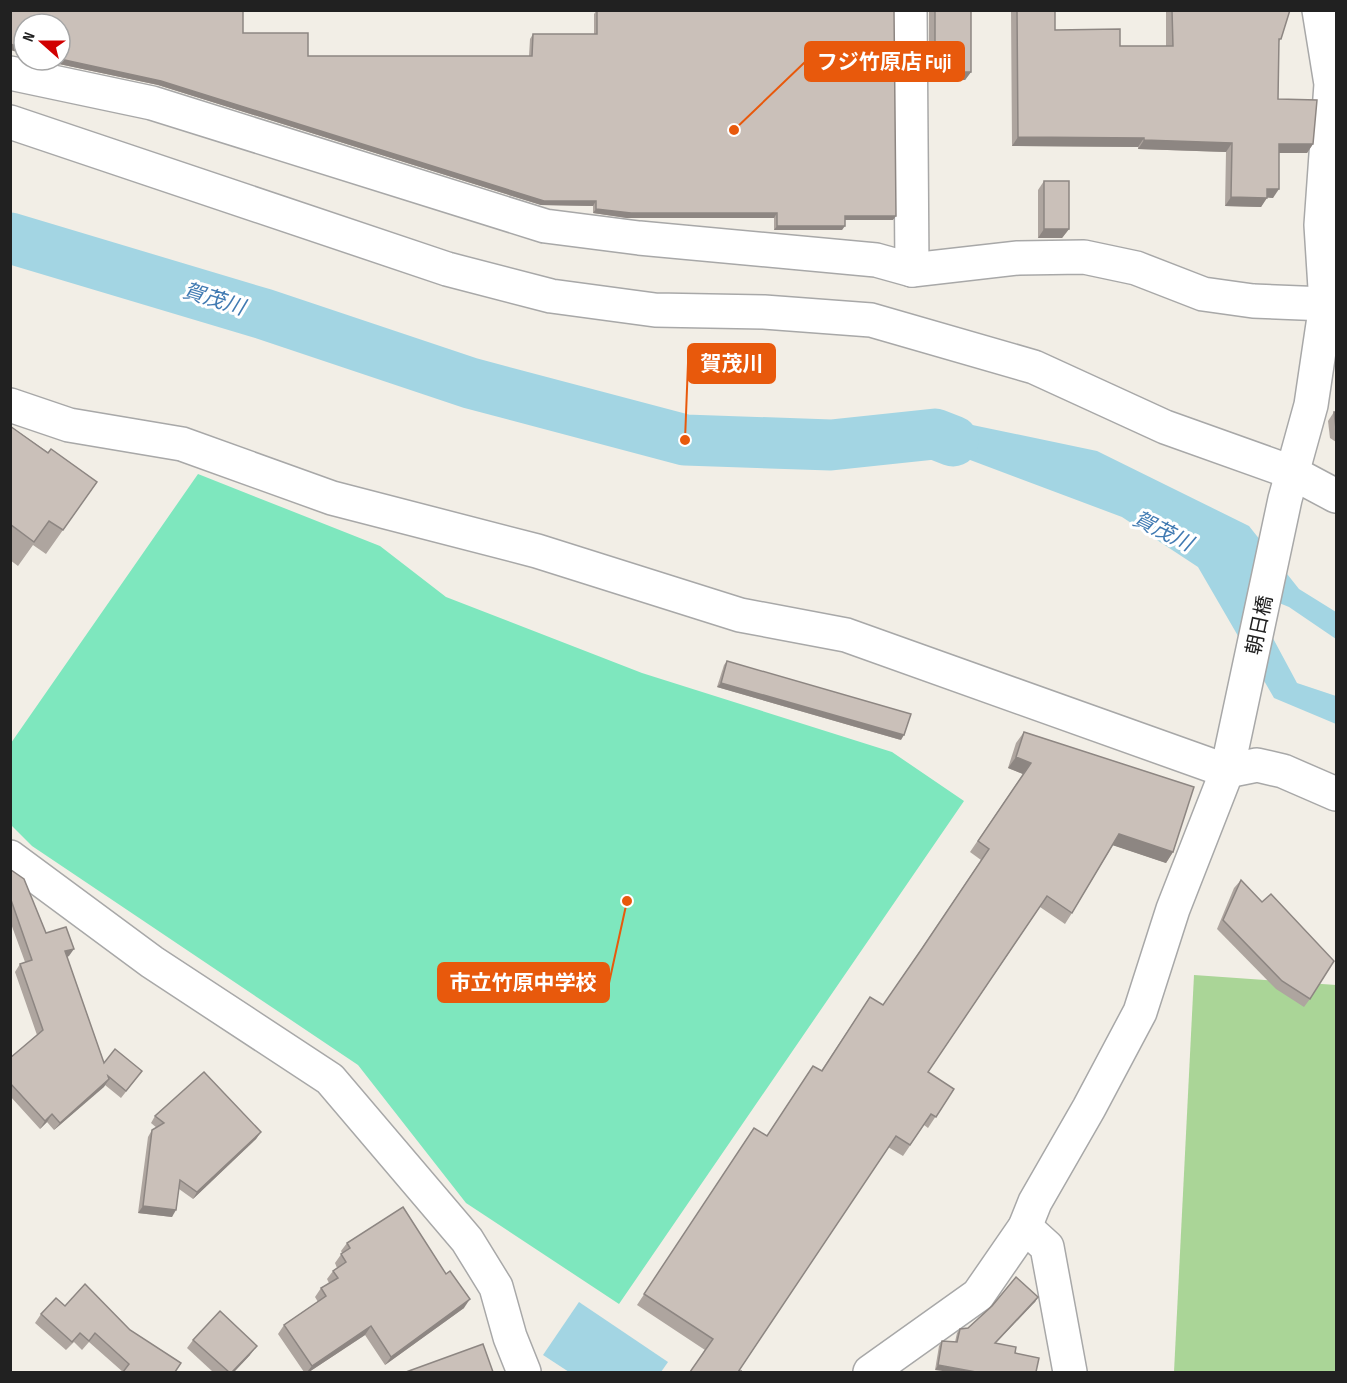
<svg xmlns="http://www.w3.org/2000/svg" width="1347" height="1383" viewBox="0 0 1347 1383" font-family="'Sofia Sans Condensed','Noto Sans JP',sans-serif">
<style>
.forest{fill:#aad597}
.pitch{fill:#7ee7be}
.water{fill:#a3d5e3}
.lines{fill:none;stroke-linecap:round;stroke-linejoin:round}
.river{stroke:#a3d5e3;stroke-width:51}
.minor-casing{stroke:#a8a8a8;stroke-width:36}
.minor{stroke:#fff;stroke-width:33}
.wall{fill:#aea59f}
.shaded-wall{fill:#8d8682}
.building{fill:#cac0b9;stroke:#8d8682;stroke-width:1.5}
.labels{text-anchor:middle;stroke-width:6;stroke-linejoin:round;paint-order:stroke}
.street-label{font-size:20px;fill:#212121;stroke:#fff}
.water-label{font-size:21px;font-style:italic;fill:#407ab2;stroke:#fff}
.leader{fill:none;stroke:#e8590c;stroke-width:2}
.callout-dot{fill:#e8590c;stroke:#fff;stroke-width:2}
.callout{fill:#e8590c;stroke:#e8590c;stroke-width:2}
.callout-label{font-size:21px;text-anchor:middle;font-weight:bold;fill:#fff}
</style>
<rect width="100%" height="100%" fill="#f2eee6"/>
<polygon class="forest" points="1194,975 1336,985 1336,1372 1174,1372"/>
<polygon class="pitch" points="198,474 380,546 446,597 642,673 892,752 964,801 619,1304 466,1203 358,1065 32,846 11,825 11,743"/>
<g class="water">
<polygon points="934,417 1097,451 1249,526 1299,589 1336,612 1336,639 1289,607 1247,590 1297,683 1336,696 1336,724 1274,698 1198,567 1122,517 933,446 883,439"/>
<polygon points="579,1302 668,1362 661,1372 569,1372 543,1355"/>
</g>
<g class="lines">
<polyline class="river" points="10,238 264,314 470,383 685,440 831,445 935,434 953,441"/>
<defs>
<g id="minor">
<polyline points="910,10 912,270"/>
<polyline points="10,73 152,103 545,226 639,238 876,260 912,270 1018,258 1084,257 1136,268 1203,294 1253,301 1326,304"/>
<polyline points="10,122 447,269 551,296 655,310 764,312 871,320 1034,367 1165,427 1291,472 1336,496"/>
<polyline points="10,405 69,425 182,444 332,498 537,551 740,615 846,635 1227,771 1257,765 1283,771 1336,794"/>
<polyline points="10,857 152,962 330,1079 467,1240 496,1287 510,1337 524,1372"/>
<polyline points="1025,1227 1047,1247 1070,1372"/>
<polyline points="870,1372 978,1295 1025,1227 1035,1202 1089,1108 1140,1012 1173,909 1227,771 1285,499 1311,405 1326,304 1321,225 1331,84 1319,10"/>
</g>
</defs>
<use href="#minor" class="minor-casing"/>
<use href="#minor" class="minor"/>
</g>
<g class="wall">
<polygon points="597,10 894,10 893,220 845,220 842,230 774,230 774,218 627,218 593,213 593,206 541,205 158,85 59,64 45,60 60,60 243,33 308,56 529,56 530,39 533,34 594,34 594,14"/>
<polygon points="929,10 971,10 971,72 965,80 929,81"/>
<polygon points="1011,10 1055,10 1055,30 1120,46 1166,46 1166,10 1290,10 1279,42 1278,99 1313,144 1307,153 1279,153 1273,198 1267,197 1261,207 1225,206 1226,152 1138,149 1138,147 1012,146"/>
<polygon points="1044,181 1069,229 1062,238 1038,238 1038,190"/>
<polygon points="1334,412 1336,412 1336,442 1330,438 1328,421"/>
<polygon points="10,426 48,452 97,482 46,554 33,545 18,566 10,560"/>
<polygon points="727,661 901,740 717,687 724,665"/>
<polygon points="1024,732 1194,787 1173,852 1166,863 1113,845 1072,913 1065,924 1040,907 928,1072 954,1089 928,1128 924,1125 903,1156 888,1147 738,1372 741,1371 741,1372 690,1372 705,1350 637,1305 754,1128 767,1136 813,1066 821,1071 870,997 883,1005 913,961 981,860 970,852 1023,774 1008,768 1016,743"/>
<polygon points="10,870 46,933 69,956 67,957 104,1063 136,1079 121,1098 105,1085 54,1130 47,1122 40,1129 10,1096 10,1058 37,1035 15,972 20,964 25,962 10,921"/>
<polygon points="1241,880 1310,999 1304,1007 1276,989 1217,929 1234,888"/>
<polygon points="155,1116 261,1132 256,1139 193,1199 179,1189 172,1217 138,1213 148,1137 152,1130 157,1128 151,1123"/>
<polygon points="347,1243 464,1308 385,1365 365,1335 309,1372 304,1372 278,1334 284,1325 318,1302 315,1297 321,1288 329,1283 327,1279 333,1271 337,1268 335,1263 342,1253 341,1251"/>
<polygon points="1038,1297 1035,1302 935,1370 939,1346 942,1341 955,1342 957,1333 960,1329 968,1328"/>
<polygon points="65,1306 130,1330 175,1372 123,1372 89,1342 82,1350 74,1342 66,1350 35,1323 41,1314"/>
<polygon points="193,1340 250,1355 234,1372 213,1372 187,1348"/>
</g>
<g class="shaded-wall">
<polygon points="10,44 24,48 24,54 10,50"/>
<polygon points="60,59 161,81 596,201 593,206 541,205 158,85 59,64 45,60 60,60"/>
<polygon points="935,72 971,72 965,80 929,81"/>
<polygon points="1018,137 1144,138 1138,147 1012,146"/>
<polygon points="1144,140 1232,143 1226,152 1138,149"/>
<polygon points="1279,144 1313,144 1307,153 1273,153"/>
<polygon points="1267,189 1279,189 1273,198 1261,197"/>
<polygon points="1231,197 1267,198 1261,207 1225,206"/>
<polygon points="596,209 777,213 774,218 627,218 593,213"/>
<polygon points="845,216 896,216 893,220 842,220"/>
<polygon points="777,226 845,226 842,230 774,230"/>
<polygon points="1044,229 1069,229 1062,238 1038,238"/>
<polygon points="721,683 904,735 901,740 717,687"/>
<polygon points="1016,757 1031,763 1023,774 1008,768"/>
<polygon points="1119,834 1173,852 1166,863 1112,845"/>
<polygon points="74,949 69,956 60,959 65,951"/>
<polygon points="109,1079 104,1087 54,1130 60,1123"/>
<polygon points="52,1114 47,1122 40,1129 45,1121"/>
<polygon points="261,1132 256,1139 193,1199 197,1192"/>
<polygon points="143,1206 176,1210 172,1217 138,1213"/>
<polygon points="1038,1297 1035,1302 992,1347 995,1343"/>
<polygon points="470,1299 464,1308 385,1365 391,1357"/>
<polygon points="371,1326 365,1335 309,1372 307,1372 312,1366"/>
<polygon points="257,1346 250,1355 234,1372 232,1372"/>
<polygon points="938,1365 976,1372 950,1372 935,1370"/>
</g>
<g class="building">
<polygon points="10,10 243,10 243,33 308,33 308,56 532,56 533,34 597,34 597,10 894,10 896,216 845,216 845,226 777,226 777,213 631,213 596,209 596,201 544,201 161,81 60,59 60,24 24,24 24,48 10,44"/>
<rect x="935" y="10" width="36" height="62"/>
<polygon points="1017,10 1055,10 1055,30 1120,29 1120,46 1173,46 1172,10 1290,10 1281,39 1279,39 1278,99 1317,100 1313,144 1279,144 1279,189 1267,189 1267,198 1231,197 1232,143 1144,140 1144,138 1018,137"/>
<rect x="1044" y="181" width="25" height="48"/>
<polygon points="1334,412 1336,412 1336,430 1336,429"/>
<polygon points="10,426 48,453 51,449 97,482 63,530 49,521 34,542 10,524"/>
<polygon points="727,661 911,714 904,735 721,683"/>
<polygon points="1024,732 1194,787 1173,852 1119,834 1072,913 1047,896 928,1072 954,1089 936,1117 931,1114 910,1145 896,1136 738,1372 741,1371 741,1372 690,1372 713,1339 644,1294 754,1128 767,1136 813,1066 822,1071 870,997 883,1005 921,950 989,849 978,841 1031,763 1016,757"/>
<polygon points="10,870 11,870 24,879 46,933 66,927 74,949 65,951 104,1063 115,1049 142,1071 126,1091 108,1076 109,1079 60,1123 52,1114 45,1121 10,1083 10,1058 43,1030 20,964 32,960 10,897"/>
<polygon points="1241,880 1262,902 1271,894 1334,961 1310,999 1282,981 1223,920"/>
<polygon points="204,1072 261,1132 197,1192 180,1180 176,1210 143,1206 152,1130 164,1123 155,1116"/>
<polygon points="403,1207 446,1274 450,1271 470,1299 391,1357 371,1326 312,1366 284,1325 326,1296 321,1288 338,1278 333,1271 346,1262 341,1254 350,1248 347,1243"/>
<polygon points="1016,1277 1038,1297 995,1343 1016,1347 1015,1353 1039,1358 1036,1372 976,1372 938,1365 942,1341 957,1342 960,1329 968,1328 992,1306"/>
<polygon points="85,1284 130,1330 181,1363 175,1372 123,1372 129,1364 95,1333 89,1341 80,1333 72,1342 41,1314 56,1298 65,1306"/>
<polygon points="220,1311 257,1346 232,1372 229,1372 193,1340"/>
<polygon points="483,1344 493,1372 406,1372"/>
</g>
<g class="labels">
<g class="street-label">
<text transform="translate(1259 625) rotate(-78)" y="7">朝日橋</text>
</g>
<g class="water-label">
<text transform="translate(214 299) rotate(17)" y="7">賀茂川</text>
<text transform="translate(1163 531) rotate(26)" y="7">賀茂川</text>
</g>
</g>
<path class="leader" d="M734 130L805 62M685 440L688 363M627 901L609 983"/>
<g class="callout-dot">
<circle cx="734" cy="130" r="6"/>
<circle cx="685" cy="440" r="6"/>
<circle cx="627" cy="901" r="6"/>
</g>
<g class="callout">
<rect x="805" y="42" width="159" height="39" rx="6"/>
<rect x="688" y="344" width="87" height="39" rx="6"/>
<rect x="438" y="963" width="171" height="39" rx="6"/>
</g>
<g class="callout-label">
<text x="884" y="69">フジ竹原店 Fuji</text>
<text x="732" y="371">賀茂川</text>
<text x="523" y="990">市立竹原中学校</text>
</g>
<rect width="1347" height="1383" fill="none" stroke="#212121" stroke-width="24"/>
<g transform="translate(42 42) rotate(291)"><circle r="28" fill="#ffffff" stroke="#a6a6a6" stroke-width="1.5"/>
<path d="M0-4.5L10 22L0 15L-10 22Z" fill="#d10001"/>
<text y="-9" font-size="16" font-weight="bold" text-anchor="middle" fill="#212121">N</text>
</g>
</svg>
